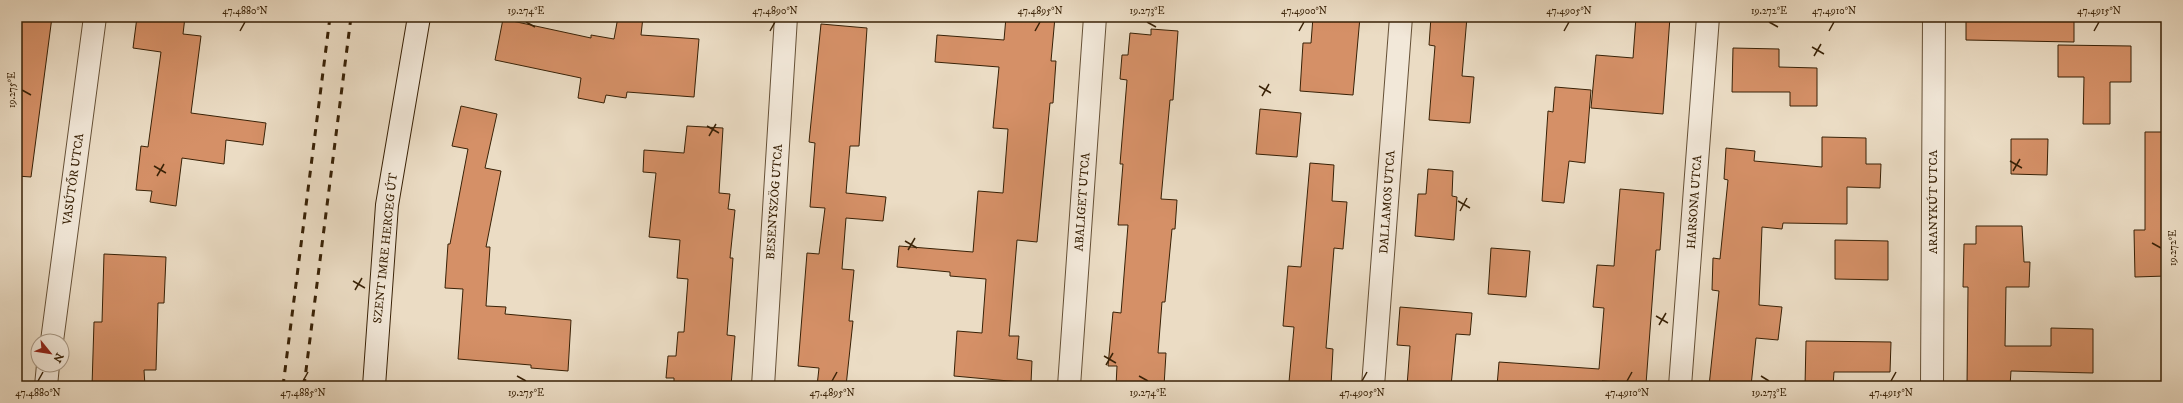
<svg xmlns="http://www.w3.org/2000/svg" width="2183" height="403" viewBox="0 0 2183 403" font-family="'IM FELL DW Pica',serif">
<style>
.building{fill:#d59067;stroke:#382106}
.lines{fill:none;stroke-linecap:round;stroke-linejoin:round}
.street-casing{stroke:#655036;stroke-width:24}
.secondary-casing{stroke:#382106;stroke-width:24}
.street{stroke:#f2e8d9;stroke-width:22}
.secondary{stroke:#f2e8d9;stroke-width:22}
.rail{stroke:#382106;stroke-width:3;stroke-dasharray:7 7;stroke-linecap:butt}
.ticks{fill:none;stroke:#382106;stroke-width:1.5}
.labels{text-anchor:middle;stroke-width:3;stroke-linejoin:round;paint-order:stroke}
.street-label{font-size:12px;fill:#382106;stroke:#f2e8d9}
.neatline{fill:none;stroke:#382106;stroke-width:1.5}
.ticks-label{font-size:10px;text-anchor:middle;fill:#382106}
</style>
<rect width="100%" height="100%" fill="#ebdcc4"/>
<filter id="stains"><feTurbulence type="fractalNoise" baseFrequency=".005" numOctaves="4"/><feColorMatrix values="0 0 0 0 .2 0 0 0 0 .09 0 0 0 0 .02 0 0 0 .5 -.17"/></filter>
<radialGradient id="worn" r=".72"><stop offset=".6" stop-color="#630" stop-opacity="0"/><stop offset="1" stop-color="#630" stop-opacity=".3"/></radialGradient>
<g class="building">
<polygon points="17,17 52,17 31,177 17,176"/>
<polygon points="137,17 185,17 183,34 201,36 191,113 266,123 263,145 226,140 224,164 182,158 176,206 150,202 152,191 136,190 141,146 148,147 161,52 133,48"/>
<polygon points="618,17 643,17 641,35 699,39 694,97 627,92 626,98 606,95 604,103 578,98 581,78 495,60 503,19 591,38 591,35 614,39"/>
<polygon points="1006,17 1055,17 1051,61 1056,61 1053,103 1050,103 1037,242 1017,240 1009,336 1019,336 1017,359 1032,361 1031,383 954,376 957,331 982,333 986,279 950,276 950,272 897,267 899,246 973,252 978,191 1003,193 1008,129 993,128 999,67 935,62 937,35 1004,40"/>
<polygon points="1313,17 1360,17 1353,95 1300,91 1303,43 1311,43"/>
<polygon points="1431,17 1467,17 1462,76 1474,77 1470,123 1429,120 1435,46 1429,45"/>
<polygon points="1636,17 1670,17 1663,114 1591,108 1596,55 1633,58"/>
<polygon points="1966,17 2074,17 2074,42 1966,40"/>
<polygon points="821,24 867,28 859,146 850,146 846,193 886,197 883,221 846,218 842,269 854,270 849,321 853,321 846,386 817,386 819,368 798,366 807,253 819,254 825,208 810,207 815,143 809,142"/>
<polygon points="1151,29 1178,31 1173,100 1170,100 1161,199 1177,200 1175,229 1172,229 1165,302 1162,302 1158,353 1166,353 1164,386 1116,386 1117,366 1108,366 1113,312 1121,313 1128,225 1118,225 1123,164 1120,164 1127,80 1120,79 1122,55 1128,55 1130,33 1151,35"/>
<polygon points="2058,45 2131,46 2131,82 2110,82 2110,124 2083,124 2084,77 2058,77"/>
<polygon points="1733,48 1779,49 1779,67 1817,68 1817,106 1790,106 1790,92 1732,92"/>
<polygon points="1555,87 1591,90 1585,163 1569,161 1564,203 1542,201 1548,111 1553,112"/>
<polygon points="461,106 497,114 485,168 501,171 486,247 490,247 486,306 506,307 505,314 571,320 568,371 531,368 531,365 458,359 463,289 445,288 448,244 450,244 468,149 452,146"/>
<polygon points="1260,109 1301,113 1297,157 1256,154"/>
<polygon points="687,126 723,128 719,193 730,194 728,209 735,210 730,258 733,258 727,335 735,336 731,386 674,386 674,378 666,378 668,356 676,356 678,332 684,332 688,279 677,278 680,240 649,237 656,173 643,172 644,150 684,153"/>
<polygon points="2145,132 2166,132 2166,276 2135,277 2134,230 2145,230"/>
<polygon points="1822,137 1866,138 1866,164 1881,164 1880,188 1847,187 1847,224 1783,223 1782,229 1762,227 1759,305 1782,307 1778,340 1756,338 1751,386 1709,386 1719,291 1712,290 1713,258 1720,259 1728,180 1724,179 1726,148 1755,151 1754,161 1822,167"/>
<polygon points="2011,139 2048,139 2047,175 2011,174"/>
<polygon points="1310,163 1334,165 1332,201 1347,202 1343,249 1334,248 1326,348 1333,349 1331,386 1289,382 1294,327 1283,326 1288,266 1301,267"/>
<polygon points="1428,169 1453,171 1452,196 1457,197 1454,240 1415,236 1418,194 1426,194"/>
<polygon points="1620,189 1664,193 1660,250 1656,250 1646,384 1602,381 1601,386 1497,386 1499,362 1599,369 1604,308 1593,307 1597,265 1614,266"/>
<polygon points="1976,226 2022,226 2024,262 2030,262 2029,287 2006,287 2005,346 2051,346 2051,328 2093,329 2093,373 2011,371 2010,386 1967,386 1968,287 1963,287 1964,244 1976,244"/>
<polygon points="1835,240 1888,241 1888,280 1835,279"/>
<polygon points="1491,248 1530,251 1526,297 1488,294"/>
<polygon points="104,254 166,257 164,303 158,303 156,370 144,370 145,386 92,386 94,322 102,322"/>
<polygon points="1400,307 1472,313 1470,335 1456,334 1451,386 1407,386 1410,346 1397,345"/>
<polygon points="1806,341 1891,342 1890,372 1834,372 1833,386 1805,386"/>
</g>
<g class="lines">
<defs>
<g id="street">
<polyline points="52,341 95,17"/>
<polyline points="46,386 48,365"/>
<polyline points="763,386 786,17"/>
<polyline points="1069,386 1095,17"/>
<polyline points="1373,386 1401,17"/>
<polyline points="1680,386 1708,17"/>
<polyline points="1932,386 1934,17"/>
</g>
<polyline id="secondary" points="374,386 387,205 419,17"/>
</defs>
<use href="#street" class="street-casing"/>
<use href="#secondary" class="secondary-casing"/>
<use href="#street" class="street"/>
<use href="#secondary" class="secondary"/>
<g class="rail">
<polyline points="283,386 330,17"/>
<polyline points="304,386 351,17"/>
</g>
</g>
<path class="ticks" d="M526,22L535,27M1147,22L1156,27M1769,22L1778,27M240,31L245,22M770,31L775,22M1035,31L1040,22M1299,31L1304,22M1564,31L1569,22M1829,31L1834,22M2094,31L2099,22M1812,47L1824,54M1814,56L1821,44M1259,86L1271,93M22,90L31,95M1262,96L1269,84M707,126L719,133M709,136L716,124M2010,161L2022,168M154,166L166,173M2013,171L2020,159M157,176L164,164M1458,201L1470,208M1460,211L1467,198M905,241L917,248M2152,243L2161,248M908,250L915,238M353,281L365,288M355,290L362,278M1656,316L1668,323M1659,325L1666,313M1104,356L1116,363M1106,365L1113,353M517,376L526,381M1139,376L1148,381M1761,376L1769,381M38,381L43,372M303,381L308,372M832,381L837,372M1362,381L1367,372M1627,381L1632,372M1891,381L1896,372"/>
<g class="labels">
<g class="street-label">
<text transform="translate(73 179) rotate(-82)" y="4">VASÚTŐR UTCA</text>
<text transform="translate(774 202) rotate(-86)" y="4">BESENYSZÖG UTCA</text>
<text transform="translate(1082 202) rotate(-86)" y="4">ABALIGET UTCA</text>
<text transform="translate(1387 202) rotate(-86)" y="4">DALLAMOS UTCA</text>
<text transform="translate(1694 202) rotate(-86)" y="4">HARSONA UTCA</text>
<text transform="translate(1933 202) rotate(-90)" y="4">ARANYKÚT UTCA</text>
<text transform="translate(385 248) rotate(-84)" y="4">SZENT IMRE HERCEG ÚT</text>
</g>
</g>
<rect width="2183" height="403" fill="none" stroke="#ebdcc4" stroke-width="44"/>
<g transform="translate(50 353) rotate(120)"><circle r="19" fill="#f2e8d9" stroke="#a89885"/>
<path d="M0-3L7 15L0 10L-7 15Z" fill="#8f2418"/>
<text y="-6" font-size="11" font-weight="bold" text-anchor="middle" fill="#382106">N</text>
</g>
<rect x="22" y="22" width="2139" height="359" class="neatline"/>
<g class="ticks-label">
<text x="245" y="14">47.4880°N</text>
<text x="526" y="14">19.274°E</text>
<text x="775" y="14">47.4890°N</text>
<text x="1040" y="14">47.4895°N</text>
<text x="1147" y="14">19.273°E</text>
<text x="1304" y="14">47.4900°N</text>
<text x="1569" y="14">47.4905°N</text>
<text x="1769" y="14">19.272°E</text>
<text x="1834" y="14">47.4910°N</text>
<text x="2099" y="14">47.4915°N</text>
<text transform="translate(11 90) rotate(-90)" y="4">19.275°E</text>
<text transform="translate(2172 248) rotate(-90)" y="4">19.272°E</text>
<text x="38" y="396">47.4880°N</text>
<text x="303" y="396">47.4885°N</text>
<text x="526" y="396">19.275°E</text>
<text x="832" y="396">47.4895°N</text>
<text x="1148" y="396">19.274°E</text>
<text x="1362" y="396">47.4905°N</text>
<text x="1627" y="396">47.4910°N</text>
<text x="1769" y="396">19.273°E</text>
<text x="1891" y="396">47.4915°N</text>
</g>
<rect width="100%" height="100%" filter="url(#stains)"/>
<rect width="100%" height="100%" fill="url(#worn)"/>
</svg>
